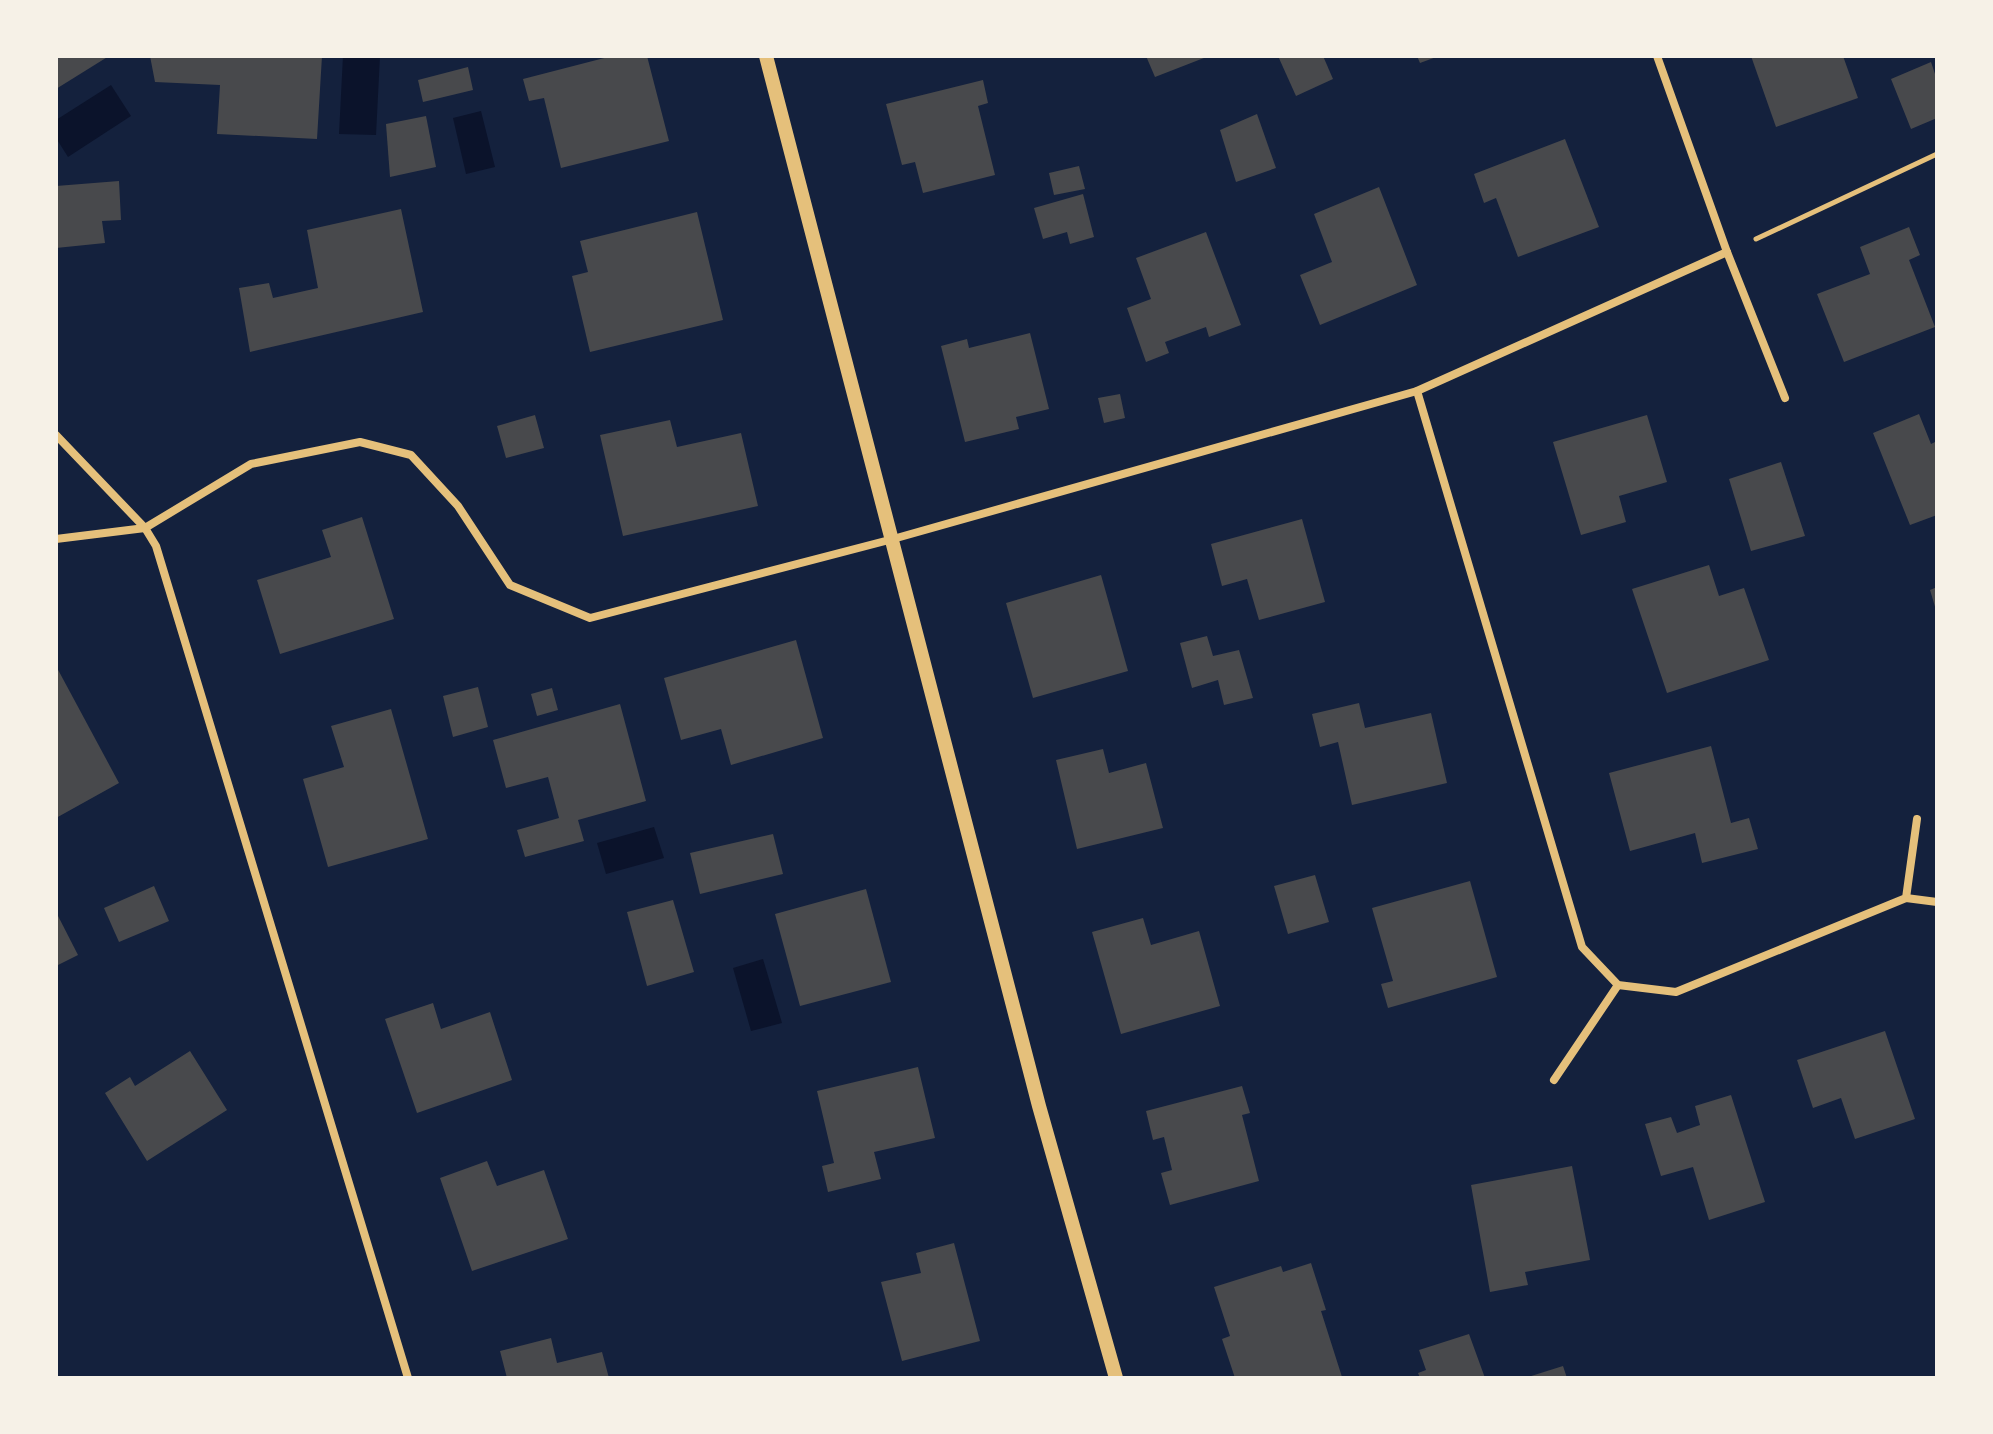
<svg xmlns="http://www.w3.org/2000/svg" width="1993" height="1434" viewBox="0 0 1993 1434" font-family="Roboto,sans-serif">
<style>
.water{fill:#0b132b}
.building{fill:#48494c}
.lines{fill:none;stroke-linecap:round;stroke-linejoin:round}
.path{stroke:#e5c07b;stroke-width:5}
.minor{stroke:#e5c07b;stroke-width:8}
.tertiary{stroke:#e5c07b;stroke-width:14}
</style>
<rect width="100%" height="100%" fill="#14213d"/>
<g class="water">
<polygon points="343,56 380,56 376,135 339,134"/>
<polygon points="111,85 131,116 68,157 56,138 56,120"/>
<polygon points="481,111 495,167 466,174 453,118"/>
<polygon points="654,827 664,858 606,874 597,843"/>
<polygon points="763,959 782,1023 751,1031 733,968"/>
</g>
<g class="building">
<polygon points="56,56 109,56 56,89"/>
<polygon points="150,56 322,56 317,139 217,134 220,85 155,82"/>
<polygon points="612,56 647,56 669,141 561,168 544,98 529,101 523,79"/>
<polygon points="1146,56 1209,56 1155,77"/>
<polygon points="1278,56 1323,56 1333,79 1296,96"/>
<polygon points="1417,56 1439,56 1420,63"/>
<polygon points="1751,56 1843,56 1858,98 1776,127"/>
<polygon points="1931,62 1937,80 1937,118 1911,129 1891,79"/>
<polygon points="468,67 473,90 423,102 418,80"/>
<polygon points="983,80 988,103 978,106 995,175 923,193 915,162 902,165 886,104"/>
<polygon points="1257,114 1276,168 1236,182 1220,130"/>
<polygon points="426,116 436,167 390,177 386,124"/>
<polygon points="1565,139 1599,227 1518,257 1496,198 1484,203 1474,174"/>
<polygon points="1079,166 1085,189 1054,195 1049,173"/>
<polygon points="119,181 121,220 102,221 105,243 56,248 56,186"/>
<polygon points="1379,187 1417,285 1320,325 1300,275 1332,262 1314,214"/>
<polygon points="1083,194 1094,237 1070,244 1067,232 1043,239 1034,208"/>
<polygon points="401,209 423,312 250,352 239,288 269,283 273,298 318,288 307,230"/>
<polygon points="697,212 723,320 590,352 572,276 588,272 580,241"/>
<polygon points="1909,227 1920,255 1909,260 1935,327 1844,362 1817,294 1870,274 1860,247"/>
<polygon points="1206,232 1241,325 1209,337 1206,327 1165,342 1169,353 1146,362 1127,308 1151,299 1136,258"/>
<polygon points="1030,333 1049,409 1016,417 1019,429 965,442 941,346 967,339 969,348"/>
<polygon points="1120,394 1125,418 1104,423 1098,398"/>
<polygon points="1919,414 1931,444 1937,441 1937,515 1910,525 1873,433"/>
<polygon points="535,415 544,448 506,458 497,426"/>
<polygon points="1647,415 1667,482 1619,496 1626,522 1581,535 1553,442"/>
<polygon points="670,420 677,447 741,433 758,506 623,536 600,435"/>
<polygon points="1781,462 1805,536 1751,551 1729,479"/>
<polygon points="362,517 394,619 280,654 257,580 331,557 322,530"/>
<polygon points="1302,519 1325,602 1259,620 1247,579 1222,586 1211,544"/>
<polygon points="1709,565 1719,596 1744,588 1769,660 1667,693 1632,589"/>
<polygon points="1101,575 1128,671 1033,698 1006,603"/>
<polygon points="1937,587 1937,610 1936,610 1930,590"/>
<polygon points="1207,636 1213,656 1239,650 1253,698 1224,705 1218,680 1192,688 1180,643"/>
<polygon points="796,640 823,738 731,765 721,729 681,740 664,678"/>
<polygon points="56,666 119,783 56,818"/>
<polygon points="478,687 488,727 453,737 443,696"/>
<polygon points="552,688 558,710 537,716 531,694"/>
<polygon points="1359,703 1365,728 1431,713 1447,783 1352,805 1338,742 1320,747 1312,714"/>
<polygon points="620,704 646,801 578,820 584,841 525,857 517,830 559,818 548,777 506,788 493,740"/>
<polygon points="391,709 428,839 328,867 303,779 344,767 331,726"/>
<polygon points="1711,746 1731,823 1749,818 1758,849 1702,863 1695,833 1630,851 1609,773"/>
<polygon points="1103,749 1109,773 1146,763 1163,828 1077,849 1056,760"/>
<polygon points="773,834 783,874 700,894 690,853"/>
<polygon points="1315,875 1329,922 1288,934 1274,886"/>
<polygon points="1470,881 1497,977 1388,1008 1381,984 1393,981 1372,908"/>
<polygon points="154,886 169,921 119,942 104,908"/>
<polygon points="866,889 891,982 800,1006 775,914"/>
<polygon points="673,900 694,972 647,986 627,912"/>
<polygon points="56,912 78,955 56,966"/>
<polygon points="1143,918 1151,945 1199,931 1220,1006 1121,1034 1092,932"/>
<polygon points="433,1003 441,1029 490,1012 512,1080 417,1113 385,1019"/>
<polygon points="1885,1031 1915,1119 1855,1139 1841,1098 1813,1108 1797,1060"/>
<polygon points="190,1051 227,1110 147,1161 105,1093 130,1077 135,1086"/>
<polygon points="918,1067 935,1138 874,1152 881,1179 828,1192 822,1166 834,1163 817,1091"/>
<polygon points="1242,1086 1250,1113 1242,1115 1259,1181 1170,1205 1161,1173 1172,1170 1164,1137 1153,1140 1146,1111"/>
<polygon points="1731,1095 1765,1202 1709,1220 1693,1167 1661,1176 1645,1124 1671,1117 1677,1133 1700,1125 1695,1106"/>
<polygon points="487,1161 497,1186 544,1170 568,1239 472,1271 440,1178"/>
<polygon points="1572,1166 1590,1260 1525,1272 1528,1285 1490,1292 1471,1185"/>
<polygon points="954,1243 980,1341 902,1361 881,1282 921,1273 916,1253"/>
<polygon points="1311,1263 1326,1310 1321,1311 1342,1377 1235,1378 1222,1339 1230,1336 1214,1287 1281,1266 1283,1272"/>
<polygon points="1469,1334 1485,1378 1420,1378 1418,1373 1426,1370 1419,1350"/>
<polygon points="551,1338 557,1363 602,1352 609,1378 507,1378 500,1351"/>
<polygon points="1563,1366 1567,1378 1528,1378 1528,1377"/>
</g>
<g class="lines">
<polyline class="path" points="1756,239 1937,154"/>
<g class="minor">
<polyline points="1657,56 1727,252 1785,398"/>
<polyline points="1417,391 1582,947 1618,985 1676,992 1906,898 1917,819"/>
<polyline points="56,435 145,528 156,546 408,1378"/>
<polyline points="56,539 145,528 251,464 360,442 411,455 458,506 510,585 590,618 893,539 1417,391 1727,252"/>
<polyline points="1906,898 1937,902"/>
<polyline points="1554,1080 1618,985"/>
</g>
<polyline class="tertiary" points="766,56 1039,1106 1116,1378"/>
</g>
<rect width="1993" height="1434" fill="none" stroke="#f6f1e7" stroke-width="116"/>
</svg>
